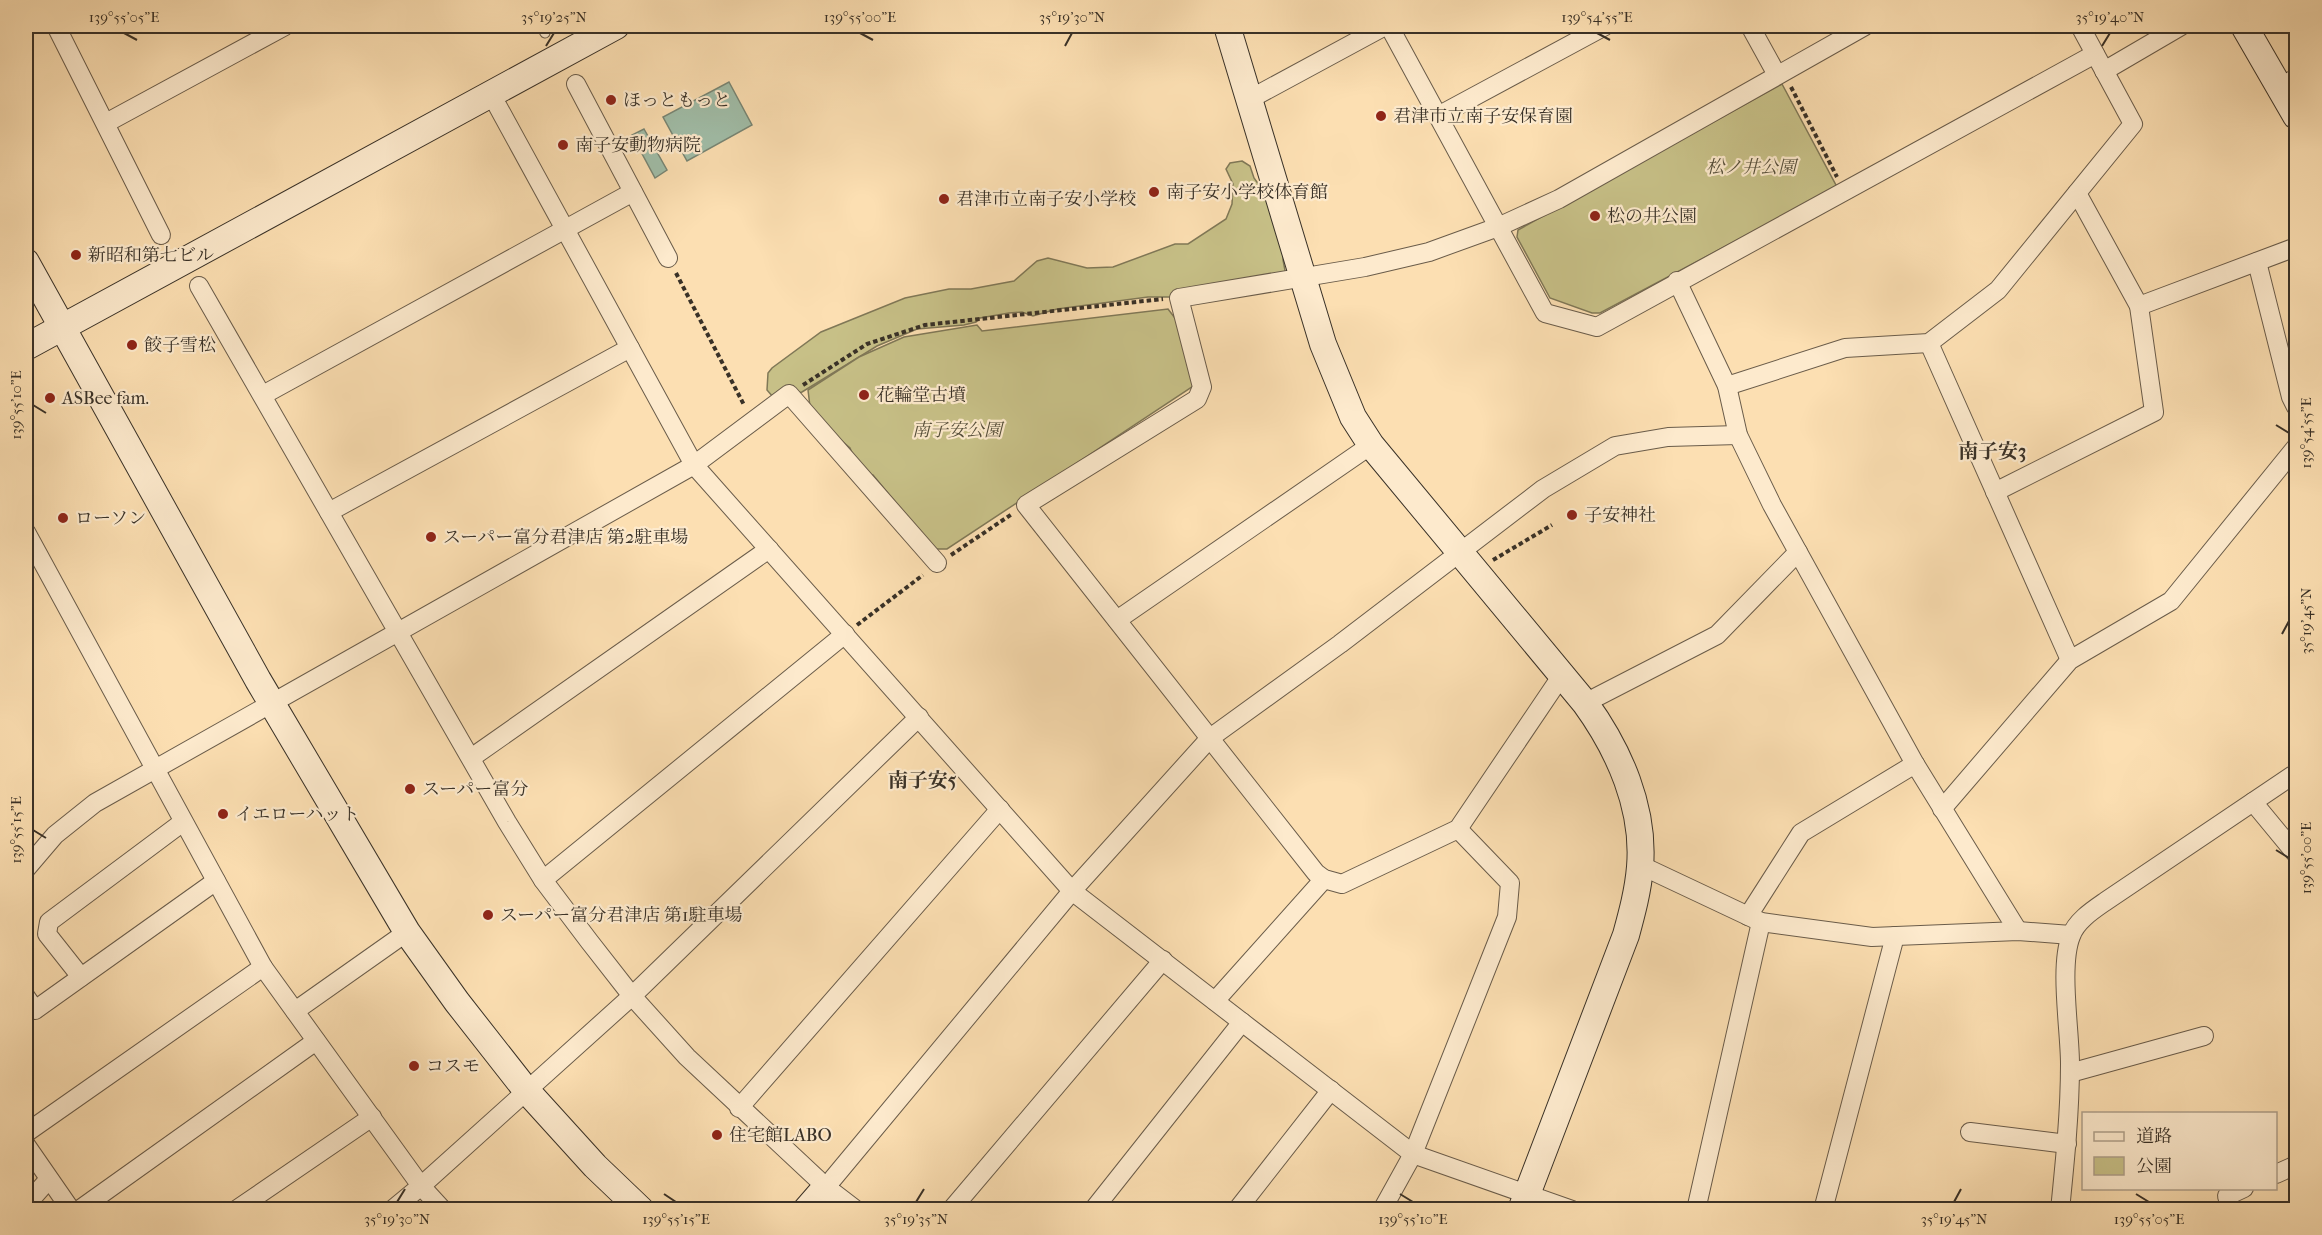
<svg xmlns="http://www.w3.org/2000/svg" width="2322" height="1235" viewBox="0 0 2322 1235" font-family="'IM FELL French Canon','Noto Serif JP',serif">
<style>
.green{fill:#c7c087;stroke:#807857;stroke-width:1.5}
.water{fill:#a0bda8;stroke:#778574;stroke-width:1.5}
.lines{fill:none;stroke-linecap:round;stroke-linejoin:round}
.lane-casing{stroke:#6a5c4a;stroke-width:11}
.street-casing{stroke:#6a5c4a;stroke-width:20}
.secondary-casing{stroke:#393127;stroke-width:28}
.path{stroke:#393127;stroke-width:4;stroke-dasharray:4.5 3;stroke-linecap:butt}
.lane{stroke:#fdeacd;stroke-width:9}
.street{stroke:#fdeacd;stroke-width:18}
.secondary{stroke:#fdeacd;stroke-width:26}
.ticks{fill:none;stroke:#393127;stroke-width:2}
.poi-dot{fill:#8f2418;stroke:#fdeacd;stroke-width:2}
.labels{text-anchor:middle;stroke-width:4.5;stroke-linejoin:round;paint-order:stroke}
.poi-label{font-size:18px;fill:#393127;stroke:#fdeacd;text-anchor:start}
.park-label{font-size:18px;font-style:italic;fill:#554e3a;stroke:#fdeacd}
.neighbourhood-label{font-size:20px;font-weight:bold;fill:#393127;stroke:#fdeacd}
.neatline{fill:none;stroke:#393127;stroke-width:2}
.ticks-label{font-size:15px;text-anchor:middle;fill:#393127}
</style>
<rect width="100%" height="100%" fill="#fcdfb2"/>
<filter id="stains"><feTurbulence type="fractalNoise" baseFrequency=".00333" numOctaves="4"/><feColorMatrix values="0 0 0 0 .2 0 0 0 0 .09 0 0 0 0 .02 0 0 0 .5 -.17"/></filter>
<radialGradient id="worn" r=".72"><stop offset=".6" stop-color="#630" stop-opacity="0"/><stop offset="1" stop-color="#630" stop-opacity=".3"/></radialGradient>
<g class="green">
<polygon points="1782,84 1837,187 1600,313 1592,313 1550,298 1517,237 1518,230"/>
<polygon points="1242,161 1250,166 1254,178 1267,196 1284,247 1283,260 1287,281 1175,297 1148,297 1057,309 1033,316 1022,312 1009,313 980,318 976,322 964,325 917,329 877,346 802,392 786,396 773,397 767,390 768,373 772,368 821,332 905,298 949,289 971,289 1014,281 1037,261 1048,258 1087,268 1113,267 1175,244 1188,244 1226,219 1232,204 1233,184 1226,169 1230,163"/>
<polygon points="1168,309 1178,322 1195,385 947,549 934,549 873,475 869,475 856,463 850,448 811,415 808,390 859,357 904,337 977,325 982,331"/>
</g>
<g class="water">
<polygon points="729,82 752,125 687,161 663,117"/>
<polygon points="644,129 667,170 655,178 632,135"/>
</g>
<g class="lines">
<defs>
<polyline id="lane" points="541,26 545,33"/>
<g id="street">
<polyline points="56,26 161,235"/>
<polyline points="1389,26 1545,313 1597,327 2095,54"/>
<polyline points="1750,26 1777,75"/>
<polyline points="2104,71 2181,26"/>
<polyline points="576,84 668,258"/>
<polyline points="2280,87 2296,78"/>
<polyline points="491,94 694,465 1072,891 1413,1154 1572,1210"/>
<polyline points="1250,99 1385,26"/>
<polyline points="1438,116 1605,26"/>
<polyline points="106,123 285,26"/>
<polyline points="2257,262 2291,397 2296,407"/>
<polyline points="1677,281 1727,386 1738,435 1772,505 1915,764 2018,931"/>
<polyline points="199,286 507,822 543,880 589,941 632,996 687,1057 826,1187 856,1210"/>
<polyline points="2139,306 2296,247"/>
<polyline points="1929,343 2070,660"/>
<polyline points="1727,386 1845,348 1929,343 1998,290 2133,124 2080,26"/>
<polyline points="263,395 633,192"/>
<polyline points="1995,492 2154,412 2139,306 2077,193"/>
<polyline points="329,512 630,348"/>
<polyline points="26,532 263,967 421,1186 443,1210"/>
<polyline points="1117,620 1371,445"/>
<polyline points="1562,675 1458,829 1342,884 1324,879 1316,873 1026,505 1197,399 1202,387 1179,298 1365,267 1429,252 1498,227 1559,199 1865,26"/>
<polyline points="1585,703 1717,635 1798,552"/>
<polyline points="471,758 769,549"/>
<polyline points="2253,802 2296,854"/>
<polyline points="1942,809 2070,660 2171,601 2296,447"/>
<polyline points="1640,865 1761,922 1872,937 2018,931 2071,935"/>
<polyline points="26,869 55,835 95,803 694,465 789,394 937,563"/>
<polyline points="543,880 845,634"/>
<polyline points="1748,916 1801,833 1915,764"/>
<polyline points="81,977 47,934 49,922 183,822"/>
<polyline points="26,997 35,1010 216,881"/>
<polyline points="1215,1001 1324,879"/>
<polyline points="295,1011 407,932"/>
<polyline points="2070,1073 2204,1036"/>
<polyline points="739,1108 1000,809"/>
<polyline points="1970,1132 2067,1144"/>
<polyline points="26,1133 263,967"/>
<polyline points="26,1145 71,1210"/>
<polyline points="2276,1174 2296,1165"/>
<polyline points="826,1187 1072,891 1210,738 1340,644 1543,489 1615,446 1668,437 1738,435"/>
<polyline points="26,1205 49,1179"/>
<polyline points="79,1210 316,1041"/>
<polyline points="236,1210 372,1117"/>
<polyline points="392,1210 421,1186 632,996 919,717"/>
<polyline points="951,1210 1163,960"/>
<polyline points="1093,1210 1242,1022"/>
<polyline points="1237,1210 1331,1090"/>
<polyline points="1382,1210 1413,1154 1507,917 1510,883 1458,829"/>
<polyline points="1696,1210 1761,922"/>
<polyline points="1823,1210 1895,936"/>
<path d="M2060,1210C2065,1161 2070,1112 2070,1064C2070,1030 2059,966 2071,936C2076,921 2093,910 2106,901L2296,773"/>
<polyline points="2231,1210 2227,1196 2244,1188"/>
</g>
<g id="secondary">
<path d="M1227,26L1323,344L1353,417L1371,445L1585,703C1619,750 1645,808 1640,867C1638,891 1632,913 1626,935L1521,1210"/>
<polyline points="2244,26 2296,116"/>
<polyline points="26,262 258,680 407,932 457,1002 526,1090 595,1166 641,1210"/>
<polyline points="26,347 616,26"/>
<polyline points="806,1210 826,1187"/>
</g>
</defs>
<use href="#lane" class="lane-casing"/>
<use href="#street" class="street-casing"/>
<use href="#secondary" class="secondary-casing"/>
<g class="path">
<polyline points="1791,87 1837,177"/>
<polyline points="676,273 744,405"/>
<polyline points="803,385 867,344 925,325 1163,299"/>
<polyline points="951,555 1012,514"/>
<polyline points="1493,560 1552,525"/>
<polyline points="857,625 923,575"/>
</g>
<use href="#lane" class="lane"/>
<use href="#street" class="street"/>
<use href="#secondary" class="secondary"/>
</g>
<path class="ticks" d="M124,33L137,40M860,33L873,40M1597,33L1610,40M546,46L554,33M1065,46L1072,33M2102,46L2110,33M33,405L46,413M2276,425L2289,433M2282,634L2289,621M33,830L46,838M2276,850L2289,858M664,1194L676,1202M1400,1194L1413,1202M2136,1194L2149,1202M397,1202L405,1189M916,1202L924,1189M1954,1202L1961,1189"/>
<g class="poi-dot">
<circle cx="611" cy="100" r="6"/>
<circle cx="1381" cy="116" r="6"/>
<circle cx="563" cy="145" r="6"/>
<circle cx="1154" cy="192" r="6"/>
<circle cx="944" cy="199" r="6"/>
<circle cx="1595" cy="216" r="6"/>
<circle cx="76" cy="255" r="6"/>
<circle cx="132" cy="345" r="6"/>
<circle cx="864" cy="395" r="6"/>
<circle cx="50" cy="398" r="6"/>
<circle cx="1572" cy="515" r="6"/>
<circle cx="63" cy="518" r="6"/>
<circle cx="431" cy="537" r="6"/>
<circle cx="410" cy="789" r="6"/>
<circle cx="223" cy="814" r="6"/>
<circle cx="488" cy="915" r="6"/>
<circle cx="414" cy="1066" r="6"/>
<circle cx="717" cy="1135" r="6"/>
</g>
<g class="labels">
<g class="poi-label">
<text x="623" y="106">ほっともっと</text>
<text x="1393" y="122">君津市立南子安保育園</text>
<text x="575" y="151">南子安動物病院</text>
<text x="1166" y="198">南子安小学校体育館</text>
<text x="956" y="205">君津市立南子安小学校</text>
<text x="1607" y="222">松の井公園</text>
<text x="88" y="261">新昭和第七ビル</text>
<text x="144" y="351">餃子雪松</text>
<text x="876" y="401">花輪堂古墳</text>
<text x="62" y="404">ASBee fam.</text>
<text x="1584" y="521">子安神社</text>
<text x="75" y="524">ローソン</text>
<text x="443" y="543">スーパー富分君津店 第2駐車場</text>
<text x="422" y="795">スーパー富分</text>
<text x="235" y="820">イエローハット</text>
<text x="500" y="921">スーパー富分君津店 第1駐車場</text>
<text x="426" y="1072">コスモ</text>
<text x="729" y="1141">住宅館LABO</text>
</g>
<g class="park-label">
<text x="1751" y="173">松ノ井公園</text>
<text x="957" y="436">南子安公園</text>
</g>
<g class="neighbourhood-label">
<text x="1992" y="458">南子安3</text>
<text x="922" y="787">南子安5</text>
</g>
</g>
<rect width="2322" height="1235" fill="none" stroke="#fcdfb2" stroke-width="66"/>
<rect x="2082" y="1112" width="195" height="78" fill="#fdeacd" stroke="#afa08b" stroke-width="1.5"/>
<rect x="2094" y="1132" width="30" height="9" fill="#fdeacd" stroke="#afa08b" stroke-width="1.5"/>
<text x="2136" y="1142" font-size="18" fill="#393127">道路</text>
<rect x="2094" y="1157" width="30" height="18" fill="#c7c087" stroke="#afa08b" stroke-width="1.5"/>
<text x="2136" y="1172" font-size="18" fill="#393127">公園</text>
<rect x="33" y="33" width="2256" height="1169" class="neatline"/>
<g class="ticks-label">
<text x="124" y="22">139°55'05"E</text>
<text x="554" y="22">35°19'25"N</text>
<text x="860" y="22">139°55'00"E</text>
<text x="1072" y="22">35°19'30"N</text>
<text x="1597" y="22">139°54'55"E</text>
<text x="2110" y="22">35°19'40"N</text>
<text transform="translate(16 405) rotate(-90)" y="5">139°55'10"E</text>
<text transform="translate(2306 433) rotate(-90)" y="5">139°54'55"E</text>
<text transform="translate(2306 621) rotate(-90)" y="5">35°19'45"N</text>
<text transform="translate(16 830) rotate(-90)" y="5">139°55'15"E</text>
<text transform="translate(2306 858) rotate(-90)" y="5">139°55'00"E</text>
<text x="397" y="1224">35°19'30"N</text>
<text x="676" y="1224">139°55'15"E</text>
<text x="916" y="1224">35°19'35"N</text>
<text x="1413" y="1224">139°55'10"E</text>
<text x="1954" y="1224">35°19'45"N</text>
<text x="2149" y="1224">139°55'05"E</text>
</g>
<rect width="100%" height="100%" filter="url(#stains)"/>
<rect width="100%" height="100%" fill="url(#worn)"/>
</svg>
